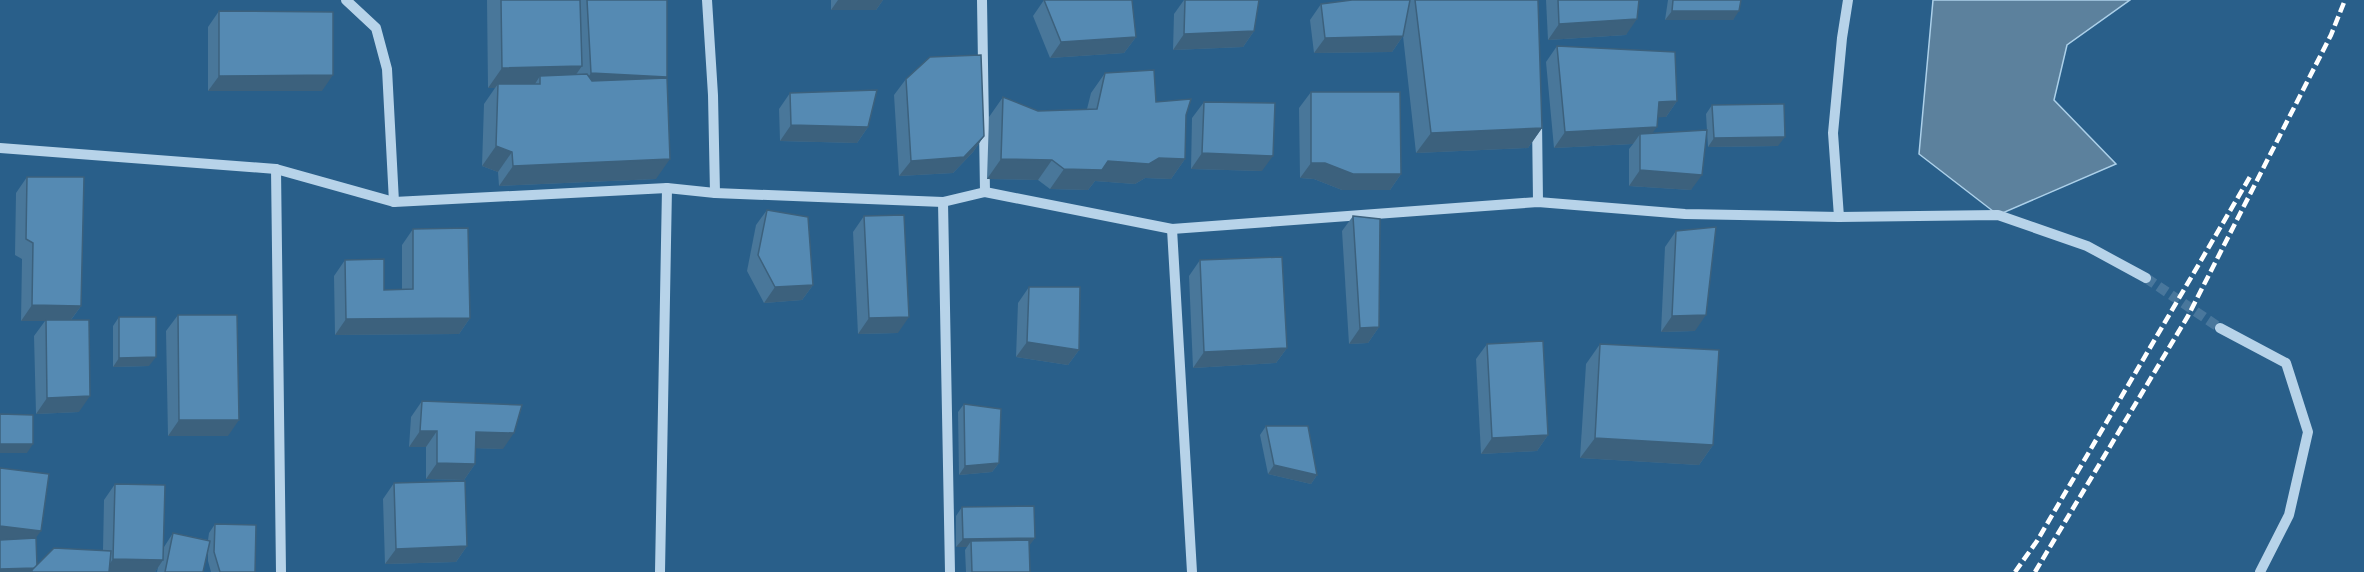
<svg xmlns="http://www.w3.org/2000/svg" width="2364" height="572" viewBox="0 0 2364 572" font-family="'Exo 2',sans-serif">
<style>
.water{fill:#5c819d;stroke:#acd0e9;stroke-width:1.5}
.lines{fill:none;stroke-linecap:round;stroke-linejoin:round}
.minor-tunnel{stroke:#49779c;stroke-width:10;stroke-dasharray:10 5;stroke-linecap:butt}
.minor{stroke:#b7d3e9;stroke-width:10}
.rail{stroke:#fff;stroke-width:4.5;stroke-dasharray:10 4.5;stroke-linecap:butt}
.wall{fill:#49779a}
.shaded-wall{fill:#3c617d}
.building{fill:#558ab3;stroke:#3c617d;stroke-width:1.5}
</style>
<rect width="100%" height="100%" fill="#295f8a"/>
<polygon class="water" points="1933,0 2130,0 2067,45 2054,100 2116,164 1998,215 1919,154"/>
<g class="lines">
<polyline class="minor-tunnel" points="2146,278 2220,328"/>
<g class="minor">
<polyline points="346,0 376,28 387,69 394,202"/>
<polyline points="707,0 713,95 715,193"/>
<polyline points="982,0 985,192"/>
<polyline points="1848,0 1842,38 1833,133 1839,217 1998,215 2087,246 2146,278"/>
<polyline points="1537,120 1538,202"/>
<polyline points="0,148 276,169 394,202 667,188 715,193 943,202 985,192 1172,229 1538,202 1685,214 1839,217"/>
<polyline points="276,169 281,572"/>
<polyline points="943,202 950,572"/>
<polyline points="1172,229 1192,572"/>
<polyline points="2220,328 2286,363 2308,432 2289,515 2260,572"/>
<polyline points="660,572 667,188"/>
</g>
<g class="rail">
<polyline points="2015,572 2037,541 2251,175"/>
<polyline points="2035,572 2188,316 2331,35 2345,0"/>
</g>
</g>
<g class="wall">
<polygon points="487,0 667,0 656,179 499,186 498,172 482,166 484,104 495,88 488,88"/>
<polygon points="831,0 883,0 876,10 831,10"/>
<polygon points="1044,0 1136,37 1124,53 1050,58 1033,16"/>
<polygon points="1184,0 1259,0 1254,31 1243,47 1173,50 1174,14"/>
<polygon points="1352,0 1538,0 1542,128 1528,148 1416,153 1403,36 1392,52 1314,53 1310,20 1321,4"/>
<polygon points="1546,0 1639,0 1626,35 1548,40"/>
<polygon points="1668,0 1741,0 1733,20 1665,20"/>
<polygon points="219,11 322,91 208,91 208,27"/>
<polygon points="1557,46 1677,101 1666,117 1657,117 1652,133 1707,131 1706,114 1712,105 1778,146 1708,147 1707,132 1691,190 1629,186 1629,149 1633,144 1554,148 1546,62"/>
<polygon points="1105,73 1156,102 1186,115 1185,159 1171,179 1145,178 1135,184 1095,181 1088,190 1050,189 1038,180 987,179 989,117 1003,97 1038,111 1087,109 1091,93"/>
<polygon points="906,79 984,136 973,152 953,173 899,176 894,95"/>
<polygon points="1311,92 1401,174 1390,190 1342,190 1314,179 1300,178 1299,108"/>
<polygon points="790,93 868,127 857,143 780,141 779,109"/>
<polygon points="1204,102 1262,171 1191,169 1192,118"/>
<polygon points="27,177 81,306 71,320 79,412 36,414 34,336 45,321 21,321 22,259 15,255 16,193"/>
<polygon points="767,210 813,285 802,300 764,303 747,271 756,225"/>
<polygon points="864,216 898,333 858,334 853,232"/>
<polygon points="1353,216 1379,327 1368,343 1349,344 1342,231"/>
<polygon points="413,229 470,318 459,334 335,335 334,276 345,260 384,290 402,290 402,245"/>
<polygon points="1676,231 1695,331 1661,332 1665,247"/>
<polygon points="1200,260 1287,348 1276,363 1193,368 1189,276"/>
<polygon points="1029,287 1079,350 1068,365 1016,357 1018,303"/>
<polygon points="178,315 228,436 168,436 166,331"/>
<polygon points="119,317 149,366 113,367 113,326"/>
<polygon points="1487,344 1548,435 1537,451 1481,454 1476,359"/>
<polygon points="1600,344 1713,445 1699,465 1580,458 1586,364"/>
<polygon points="422,401 503,449 475,448 475,464 464,480 426,479 426,447 409,447 411,417"/>
<polygon points="964,404 999,463 992,472 959,475 958,412"/>
<polygon points="1266,426 1317,475 1311,484 1268,474 1260,435"/>
<polygon points="394,483 467,546 456,562 385,564 383,499"/>
<polygon points="115,484 164,547 173,533 208,540 209,533 215,524 255,572 211,572 208,561 208,546 203,572 157,572 158,567 155,572 0,572 36,538 37,566 103,550 104,500"/>
<polygon points="962,507 1035,538 1029,545 1030,572 966,572 965,550 967,547 956,547 956,516"/>
</g>
<g class="shaded-wall">
<polygon points="838,0 883,0 876,10 831,10"/>
<polygon points="1672,11 1739,11 1733,20 1665,20"/>
<polygon points="1637,19 1626,35 1548,40 1559,24"/>
<polygon points="1254,31 1243,47 1173,50 1184,34"/>
<polygon points="1403,36 1392,52 1314,53 1325,38"/>
<polygon points="1136,37 1124,53 1050,58 1061,42"/>
<polygon points="582,66 568,86 540,84 540,76 533,87 498,84 495,88 488,88 502,68"/>
<polygon points="591,73 667,77 653,97 577,93"/>
<polygon points="333,75 322,91 208,91 219,76"/>
<polygon points="1677,101 1666,117 1647,118 1659,102"/>
<polygon points="791,125 868,127 857,143 780,141"/>
<polygon points="1657,127 1645,143 1640,134 1633,144 1554,148 1565,132"/>
<polygon points="1542,128 1528,148 1416,153 1431,133"/>
<polygon points="984,136 973,152 953,173 899,176 911,161"/>
<polygon points="1785,137 1778,146 1708,147 1714,138"/>
<polygon points="496,146 512,152 498,172 482,166"/>
<polygon points="1202,153 1273,156 1262,171 1191,169"/>
<polygon points="1159,158 1185,159 1171,179 1145,178 1135,184 1095,181 1088,190 1050,189 1064,169 1108,161"/>
<polygon points="670,159 656,179 499,186 513,166"/>
<polygon points="1001,159 1052,160 1038,180 987,179"/>
<polygon points="1311,163 1325,163 1401,174 1390,190 1342,190 1314,179 1300,178"/>
<polygon points="1640,170 1702,175 1691,190 1629,186"/>
<polygon points="813,285 802,300 764,303 775,287"/>
<polygon points="32,305 81,306 70,321 21,321"/>
<polygon points="1706,315 1695,331 1661,332 1672,316"/>
<polygon points="909,317 898,333 858,334 869,318"/>
<polygon points="470,318 459,334 335,335 346,319"/>
<polygon points="1379,327 1368,343 1349,344 1360,328"/>
<polygon points="1027,342 1079,350 1068,365 1016,357"/>
<polygon points="1287,348 1276,363 1193,368 1204,352"/>
<polygon points="156,357 149,366 113,367 119,358"/>
<polygon points="90,396 79,412 36,414 47,398"/>
<polygon points="179,420 239,420 228,436 168,436"/>
<polygon points="420,431 437,431 426,447 409,447"/>
<polygon points="476,432 514,433 503,449 465,448"/>
<polygon points="1548,435 1537,451 1481,454 1492,438"/>
<polygon points="1595,438 1713,445 1699,465 1580,458"/>
<polygon points="0,444 33,444 27,453 0,453"/>
<polygon points="437,463 475,464 464,480 426,479"/>
<polygon points="999,463 992,472 959,475 965,466"/>
<polygon points="1274,465 1317,475 1311,484 1268,474"/>
<polygon points="0,526 41,531 29,547 0,544"/>
<polygon points="1035,538 1029,546 971,541 967,547 956,547 963,539"/>
<polygon points="467,546 456,562 385,564 396,549"/>
<polygon points="113,559 163,560 155,572 104,572"/>
<polygon points="37,568 31,572 0,572 0,569"/>
</g>
<g class="building">
<polygon points="501,0 580,0 582,66 502,68"/>
<polygon points="587,0 667,0 667,77 591,73"/>
<polygon points="1044,0 1132,0 1136,37 1061,42"/>
<polygon points="1185,0 1259,0 1254,31 1184,34"/>
<polygon points="1352,0 1410,0 1403,36 1325,38 1321,4"/>
<polygon points="1415,0 1538,0 1542,128 1431,133"/>
<polygon points="1558,0 1639,0 1637,19 1559,24"/>
<polygon points="1673,0 1741,0 1739,11 1672,11"/>
<polygon points="219,11 333,12 333,75 219,76"/>
<polygon points="1557,46 1675,52 1677,101 1659,102 1657,127 1565,132"/>
<polygon points="981,55 984,136 964,157 911,161 906,79 930,57"/>
<polygon points="1154,70 1156,102 1191,99 1186,115 1185,159 1159,158 1149,164 1108,161 1102,170 1064,169 1052,160 1001,159 1003,97 1038,111 1097,109 1105,73"/>
<polygon points="587,74 592,81 667,78 670,159 513,166 512,152 496,146 498,84 540,84 540,76"/>
<polygon points="877,90 868,127 791,125 790,93"/>
<polygon points="1311,92 1400,92 1401,174 1353,174 1325,163 1311,163"/>
<polygon points="1204,102 1275,103 1273,156 1202,153"/>
<polygon points="1784,104 1785,137 1714,138 1712,105"/>
<polygon points="1707,130 1702,175 1640,170 1640,134"/>
<polygon points="27,177 84,177 81,306 32,305 33,243 26,239"/>
<polygon points="767,210 808,217 813,285 775,287 758,255"/>
<polygon points="904,215 909,317 869,318 864,216"/>
<polygon points="1353,216 1380,219 1379,327 1360,328"/>
<polygon points="1716,227 1706,315 1672,316 1676,231"/>
<polygon points="468,228 470,318 346,319 345,260 384,259 384,290 413,289 413,229"/>
<polygon points="1282,257 1287,348 1204,352 1200,260"/>
<polygon points="1029,287 1080,287 1079,350 1027,342"/>
<polygon points="178,315 237,315 239,420 179,420"/>
<polygon points="119,317 156,317 156,357 119,358"/>
<polygon points="46,320 89,320 90,396 47,398"/>
<polygon points="1543,341 1548,435 1492,438 1487,344"/>
<polygon points="1600,344 1719,350 1713,445 1595,438"/>
<polygon points="422,401 522,405 514,433 476,432 475,464 437,463 437,431 420,431"/>
<polygon points="964,404 1001,409 999,463 965,466"/>
<polygon points="0,414 33,415 33,444 0,444"/>
<polygon points="1266,426 1308,426 1317,475 1274,465"/>
<polygon points="0,468 49,474 41,531 0,526"/>
<polygon points="465,481 467,546 396,549 394,483"/>
<polygon points="115,484 165,485 163,560 113,559"/>
<polygon points="1034,506 1035,538 963,539 962,507"/>
<polygon points="215,524 256,525 255,572 220,572 214,552"/>
<polygon points="173,533 210,541 203,572 165,572"/>
<polygon points="36,538 37,566 35,568 0,569 0,540"/>
<polygon points="1029,540 1030,572 972,572 971,541"/>
<polygon points="54,548 111,551 109,572 32,572 32,570"/>
</g>
</svg>
